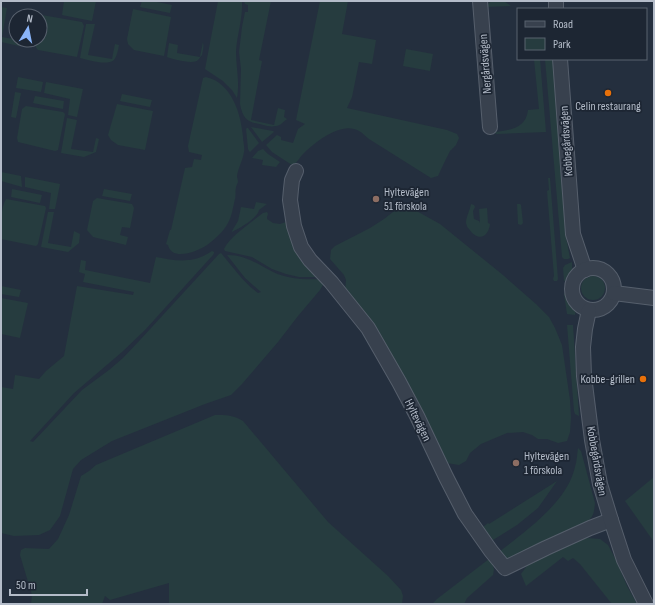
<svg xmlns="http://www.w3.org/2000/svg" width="655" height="605" viewBox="0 0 655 605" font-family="'Sofia Sans Condensed',sans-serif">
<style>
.green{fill:#263c3f}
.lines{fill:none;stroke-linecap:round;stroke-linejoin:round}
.minor-casing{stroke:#565f6c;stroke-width:16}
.minor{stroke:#38414e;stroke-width:14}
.food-dot{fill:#e8710a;stroke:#1d2633;stroke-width:1.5}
.education-dot{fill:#8d6e63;stroke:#1d2633;stroke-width:1.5}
.labels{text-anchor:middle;stroke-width:3.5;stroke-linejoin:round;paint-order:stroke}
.street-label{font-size:12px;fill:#b4bcc9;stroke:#1d2633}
.poi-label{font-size:12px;fill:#b4bcc9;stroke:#1d2633;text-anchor:start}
</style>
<rect width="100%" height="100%" fill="#242f3e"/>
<g class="green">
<polygon points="64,1 96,1 92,21 62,15"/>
<polygon points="142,1 152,1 172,5 170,13 140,7"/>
<path d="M218,1H242C243,18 237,35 236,51C236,67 240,83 237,98L232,90L223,81L205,69Z"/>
<path d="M244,1H271L259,60L262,61L251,120L274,125L278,108L285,110L284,117L287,119L286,120C283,122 280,126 276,126C271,127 267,126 263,125C248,122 243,120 240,104L241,69L239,52L242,27L245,12H248V5L245,4Z"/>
<path d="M320,1H348L342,34L376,40L372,64L359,62L352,97L347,108L447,130L457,134L459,138L456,145L450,151L444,163L438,176L431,178L369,139C366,137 363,133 359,131C342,121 317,141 305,152C300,156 298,163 292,165L272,152L266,145L277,135L281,137V140L293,143L298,129L305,124L296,120Z"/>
<polygon points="492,1 504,1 511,6 486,7 489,3"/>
<polygon points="1,7 7,8 2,37 25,41 25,40 30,40 25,46 19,46 1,42"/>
<polygon points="133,9 171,17 164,56 134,50 128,44 127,39"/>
<path d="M42,15L82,22L84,26L77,57L38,50C35,47 35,44 36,40H40V22Z"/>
<path d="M86,24H95L88,55L112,59L115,44L119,45C118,50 117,56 114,60C107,66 88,60 80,58Z"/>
<path d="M203,42C204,47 203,50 202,55C201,56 199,59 198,60C193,65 173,59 167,57L169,43L178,45L177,53L200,57Z"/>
<polygon points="406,49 433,54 430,71 403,66"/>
<path d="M534,59H540L546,132L497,134L494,133L495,132C509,130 526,129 528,110L539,109Z"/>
<polygon points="545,59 553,59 566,237 570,258 568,259 564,259 562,257"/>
<polygon points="18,77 43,82 41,92 16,88"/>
<path d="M206,77C232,83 241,114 243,137C243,142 245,147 244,152C243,160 238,168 237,176C237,178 238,180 238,182C238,182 236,187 236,187C235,191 236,196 235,199C233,207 232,216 228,223C224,231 215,239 207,245C198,251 172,262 168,245L166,244L170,230H171L185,168L192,167L194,159L201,160L202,155L189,152L188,146L203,78Z"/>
<polygon points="46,82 83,89 77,117 68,115 70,99 44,93"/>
<polygon points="15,92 21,93 16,118 11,117"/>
<polygon points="122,94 152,100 150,107 120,101"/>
<polygon points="35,96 64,101 63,109 33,103"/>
<polygon points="117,104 153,111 145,150 118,145 111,140 108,135"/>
<polygon points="26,106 63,112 65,114 58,150 55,151 18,142 17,138 22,109"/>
<polygon points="67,118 77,120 71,149 93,152 96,138 99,139 96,152 84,157 61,153"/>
<polygon points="251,127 273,131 274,132 262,142"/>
<polygon points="247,128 248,128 259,143 250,152 249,151 248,149 246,129"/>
<polygon points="263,149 268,154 280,162 276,167 262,165 263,160 252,158 258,151"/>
<polygon points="1,172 21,176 22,187 1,181"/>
<polygon points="25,177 60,184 55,209 49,209 51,193 25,187"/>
<polygon points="548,178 550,178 558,279 557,281 554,281 553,279 554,276 547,191 549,190"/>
<polygon points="12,189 42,195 40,203 11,197"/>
<polygon points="104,189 132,194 130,201 102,196"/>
<polygon points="97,198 132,204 134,208 130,228 122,227 120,235 128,237 126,245 93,237 87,230 93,201"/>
<path d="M6,199L45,206L46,208L38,244L36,246L1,239C1,226 0,209 6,199Z"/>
<path d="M256,202L267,204L259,210C257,219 240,228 232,232V231L238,221L241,207L254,209Z"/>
<path d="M471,204L474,205L475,207L473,211L474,219L479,221L480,223L479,209L487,208L488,223L490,224C488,239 477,241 469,229C467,227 467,226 466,223C466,217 470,210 471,204Z"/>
<polygon points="517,204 520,204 521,205 523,223 521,225 518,224"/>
<polygon points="405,208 413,209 440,224 503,275 536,304 549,317 555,328 562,345 570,400 571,417 570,432 567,441 558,443 547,439 538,439 532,435 523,432 507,433 481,444 470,453 466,461 459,465 447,463 399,372 345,291 346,280 344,275 330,259 331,250 335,246 370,228 384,219 393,212"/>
<polygon points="48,212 54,212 48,243 71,247 74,231 80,234 79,243 68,252 41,247"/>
<path d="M267,212L268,214L267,217V219L273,223L280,224L286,222L288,223L319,277H299L286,274L272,269L252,257L225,251L224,249C230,236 252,222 263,213Z"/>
<path d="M212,251L214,252V253L213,255L145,330L122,352L74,393L30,441L33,442L82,390L109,370L123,358L140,340L219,254L221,253C233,267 243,282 258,293L261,292L245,278L227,255C246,255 257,264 273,272C288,279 305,280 322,279L324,283L320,290L298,316L278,342L242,384L231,395L205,404L112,441L81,460L73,469L60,516L50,530L39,535L14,536L1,533V387L13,389L15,375L39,379L46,371L64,356L77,286L133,295L134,292L83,282L85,274L79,272L81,260L86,261L85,270L150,283L156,257C177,261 193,264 212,251Z"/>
<path d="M572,262C572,269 573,274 569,279L564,281L563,268L565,265Z"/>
<circle cx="593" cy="288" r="12"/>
<polygon points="1,286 21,290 19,297 1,294"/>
<path d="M565,293C573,297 577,307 575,315L567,314L564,294Z"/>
<polygon points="1,298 28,303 20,338 1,334"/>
<polygon points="567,325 573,325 579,416 575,414 574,411"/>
<path d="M215,415C226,415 233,415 243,421L328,522L388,576L401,590L403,596L402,604H165L169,603V583L110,600L105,596L102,604H31L32,595L20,555L21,550L25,548L49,549L58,539L69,515L81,476L89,471L96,465Z"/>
<path d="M578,448L581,451L595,503C594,512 594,516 587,522L507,561L498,553C525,531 567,503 575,467C577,461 577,454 578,448Z"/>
<polygon points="654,477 654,542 625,501"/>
<polygon points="557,481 538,508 517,525 493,540 483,527 488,523 489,524"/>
<polygon points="587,538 600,539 608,545 616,560 627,586 637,604 612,604 580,564 573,558 568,561 563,557 526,586 521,574 529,563 565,545"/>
<polygon points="489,559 492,563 494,569 493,575 467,598 464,604 432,604 437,599"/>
</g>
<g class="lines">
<defs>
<g id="minor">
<polyline points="480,1 490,127"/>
<polyline points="556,1 556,9"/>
<polyline points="560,59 573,234 585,270"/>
<polyline points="296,171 292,180 291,189 290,200 294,226 301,247 310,260 331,282 368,328 399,382 417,416 446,477 465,514 491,551 505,568 546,548 590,528 611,520"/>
<circle cx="593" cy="289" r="21"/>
<polyline points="614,293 654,298"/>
<polyline points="589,310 585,329 583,347 584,376 592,440 600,484 611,520 624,560 646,604"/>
</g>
</defs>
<use href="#minor" class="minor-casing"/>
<use href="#minor" class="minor"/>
</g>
<g class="food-dot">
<circle cx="608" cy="93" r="4"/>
<circle cx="643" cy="379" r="4"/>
</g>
<g class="education-dot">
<circle cx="376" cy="199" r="4"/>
<circle cx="516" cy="463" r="4"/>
</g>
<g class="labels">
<g class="street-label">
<text transform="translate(485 64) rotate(-94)" y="4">Nergårdsvägen</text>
<text transform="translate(566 141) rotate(-94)" y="4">Kobbegårdsvägen</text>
<text transform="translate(418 420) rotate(64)" y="4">Hyltevägen</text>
<text transform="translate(597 461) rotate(80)" y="4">Kobbegårdsvägen</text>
</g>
<g class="poi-label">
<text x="608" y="110" text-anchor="middle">Celin restaurang</text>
<text x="384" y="196">Hyltevägen<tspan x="384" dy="14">51 förskola</tspan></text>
<text x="635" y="383" text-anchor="end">Kobbe-grillen</text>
<text x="524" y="460">Hyltevägen<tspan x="524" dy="14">1 förskola</tspan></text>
</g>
</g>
<rect width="655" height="605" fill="none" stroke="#b4bcc9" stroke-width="4"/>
<rect x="517" y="8" width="130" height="52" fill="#1d2633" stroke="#59626f"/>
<rect x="525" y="21" width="20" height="6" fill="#38414e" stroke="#59626f"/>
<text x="553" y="28" font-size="12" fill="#b4bcc9">Road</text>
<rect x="525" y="38" width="20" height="12" fill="#263c3f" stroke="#59626f"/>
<text x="553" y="48" font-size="12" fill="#b4bcc9">Park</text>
<g transform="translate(28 28) rotate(10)"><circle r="19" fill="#1d2633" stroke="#59626f"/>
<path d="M0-3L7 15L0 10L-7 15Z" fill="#8ab4f8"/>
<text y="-6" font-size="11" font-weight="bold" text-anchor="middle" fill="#b4bcc9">N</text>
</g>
<path d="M10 589v6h77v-6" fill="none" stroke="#b4bcc9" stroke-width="2"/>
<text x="16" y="589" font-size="12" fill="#b4bcc9" stroke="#1d2633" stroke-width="3" paint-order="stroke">50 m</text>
</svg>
